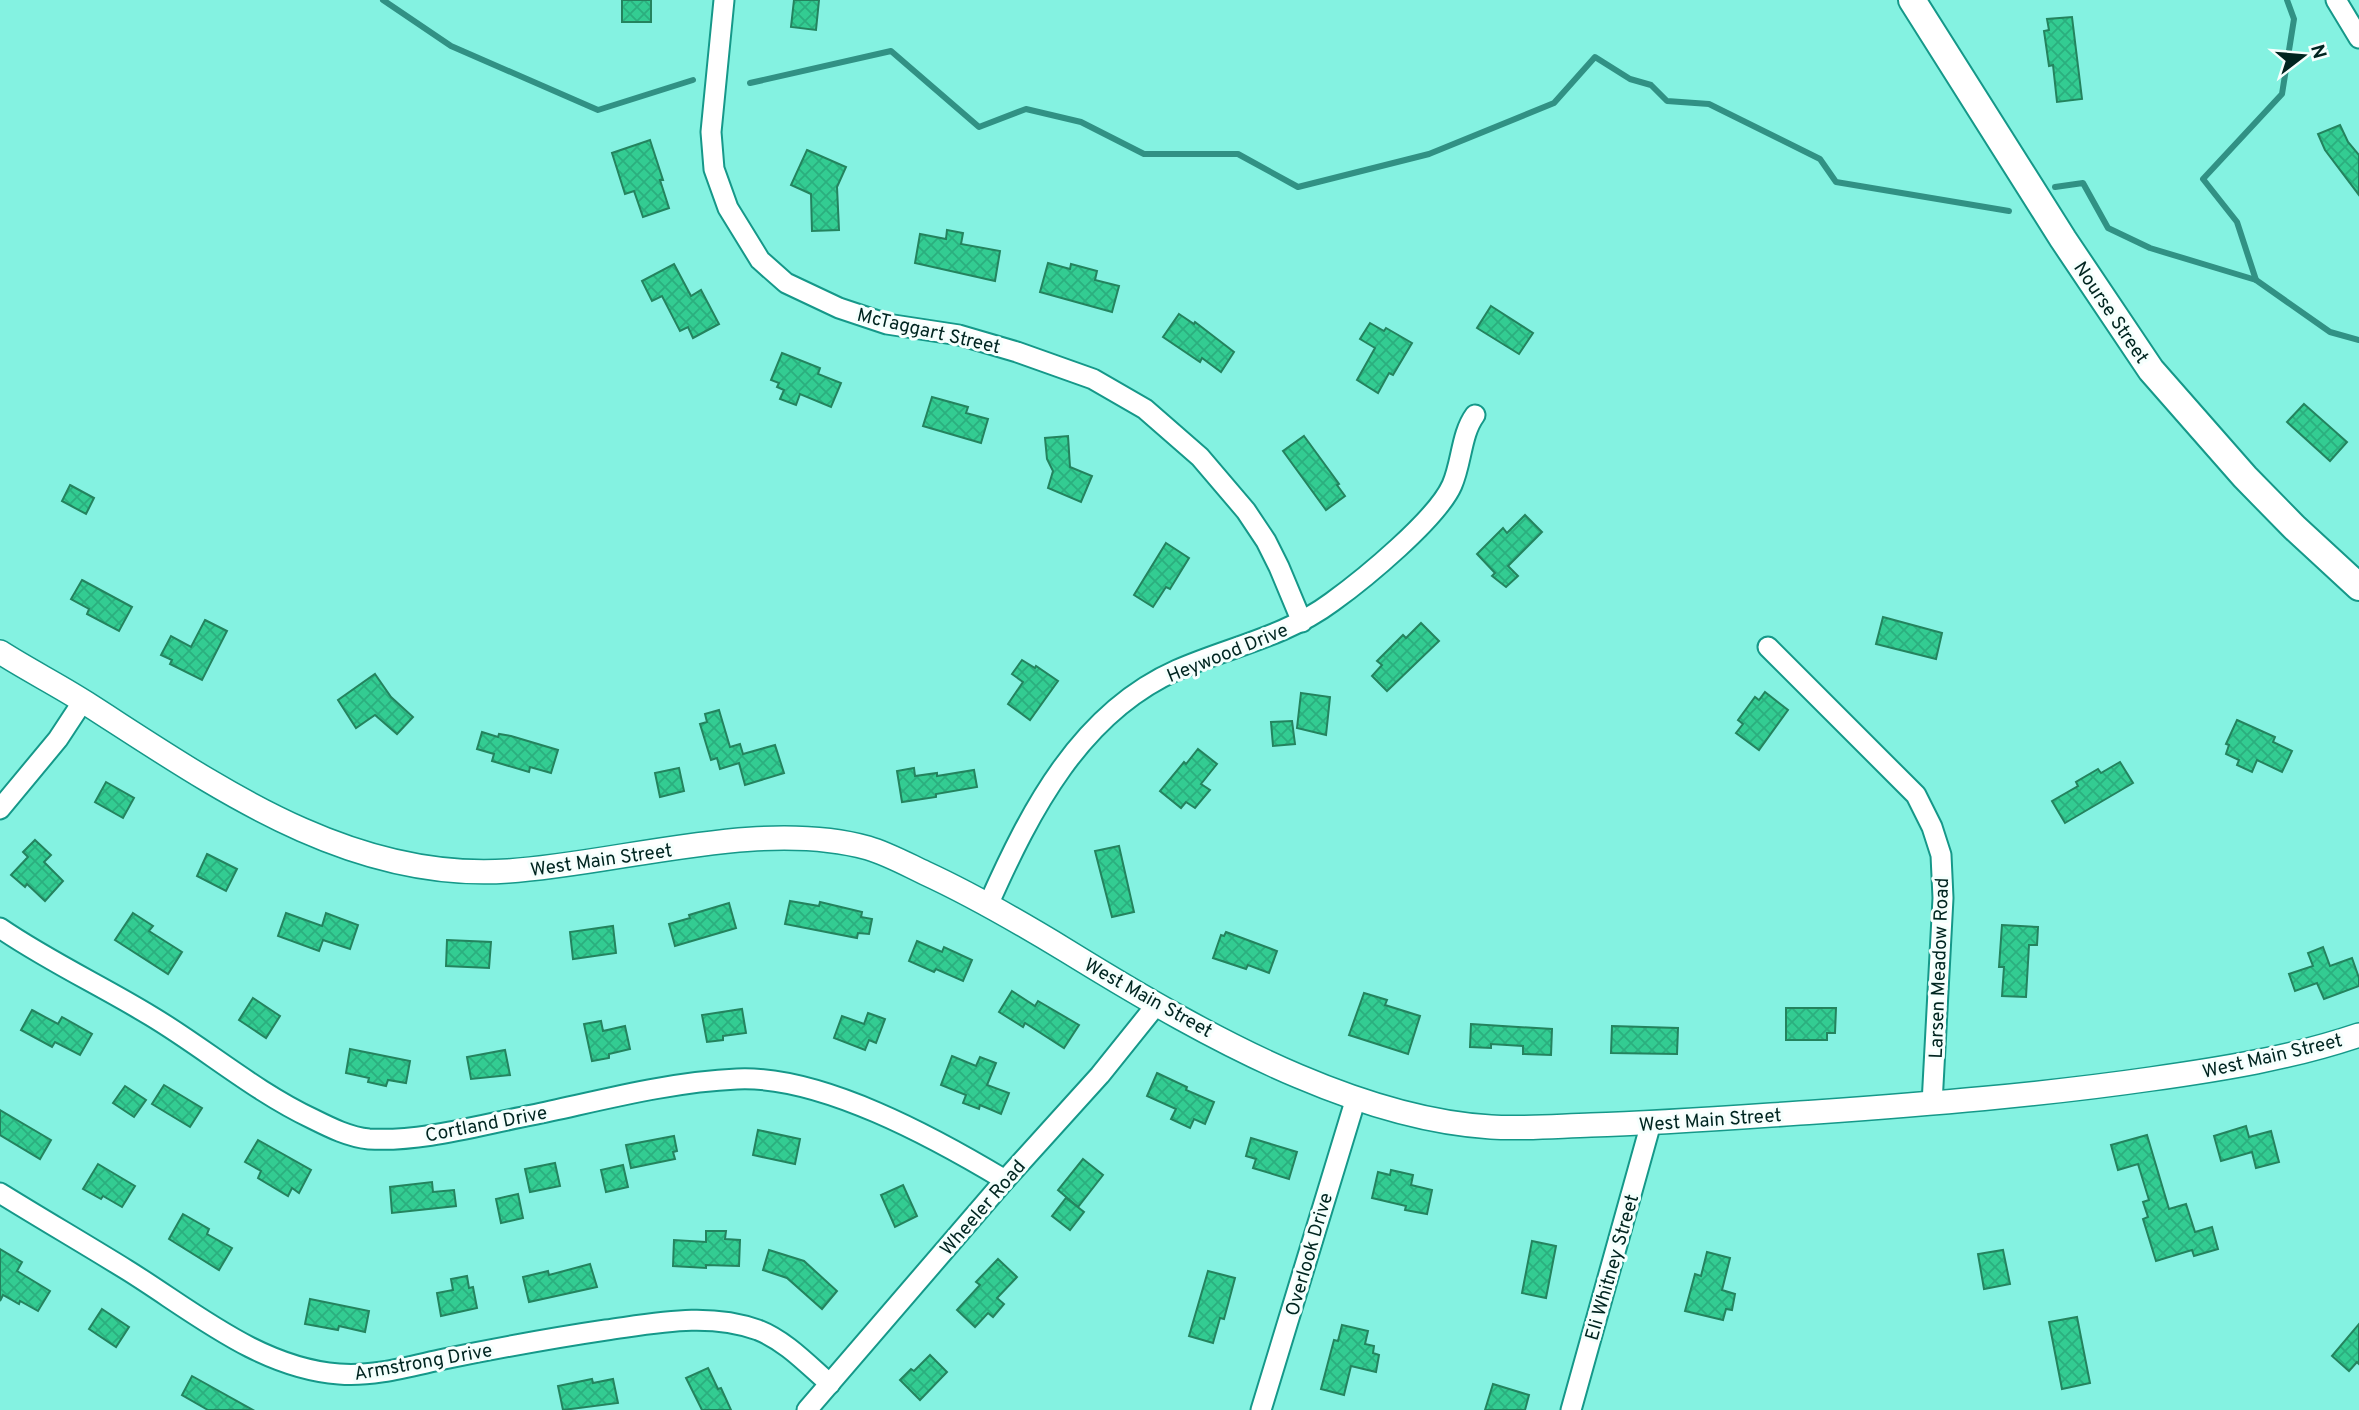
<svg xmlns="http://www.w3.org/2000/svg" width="2359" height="1410" viewBox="0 0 2359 1410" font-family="Overpass,sans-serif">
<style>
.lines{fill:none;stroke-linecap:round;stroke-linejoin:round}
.stream{stroke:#319184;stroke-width:6}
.building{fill:url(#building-cross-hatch);stroke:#24835e;stroke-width:2}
.minor-casing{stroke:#159889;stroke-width:23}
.tertiary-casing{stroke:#159889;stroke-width:26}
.secondary-casing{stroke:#159889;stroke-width:30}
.minor{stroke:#fff;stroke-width:19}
.tertiary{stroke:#fff;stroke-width:23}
.secondary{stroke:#fff;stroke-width:26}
.labels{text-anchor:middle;stroke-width:6;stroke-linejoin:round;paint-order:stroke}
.street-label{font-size:19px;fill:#002520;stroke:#f5fffd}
</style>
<defs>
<pattern id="building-cross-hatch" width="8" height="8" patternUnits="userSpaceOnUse" patternTransform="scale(1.75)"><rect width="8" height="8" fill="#33cc92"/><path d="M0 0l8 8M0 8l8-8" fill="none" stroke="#2baf7e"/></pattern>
</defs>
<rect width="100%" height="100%" fill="#84f2e1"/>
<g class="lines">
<g class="stream">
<polyline points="383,0 451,46 598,110 693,80"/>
<polyline points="750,83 891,51 979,127 1026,109 1081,122 1144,154 1238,154 1298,187 1429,154 1554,103 1595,57 1630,79 1651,85 1667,101 1709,104 1820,159 1836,182 2009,211"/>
<polyline points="2055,187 2083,183 2108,228 2150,248 2256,280 2330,332 2359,340"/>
<polyline points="2256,280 2237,222 2203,179 2282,94 2294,19 2287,0"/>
</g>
</g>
<g class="building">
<rect x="622" y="0" width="29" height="22"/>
<polygon points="794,0 819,0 816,30 791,27"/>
<polygon points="2072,17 2082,99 2057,102 2053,65 2049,66 2044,31 2049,30 2047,19"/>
<polygon points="2340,125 2348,142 2359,155 2359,195 2325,150 2318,134"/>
<polygon points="650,140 663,180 660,180 669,208 643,217 634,191 625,194 612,153"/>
<polygon points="807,150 846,167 837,187 839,230 812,231 811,194 791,185"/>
<polygon points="947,230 963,233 961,244 1000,251 995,281 915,263 920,234 946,239"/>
<polygon points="1048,263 1070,269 1071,264 1097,271 1095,280 1119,286 1112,312 1040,292"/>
<polygon points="674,264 691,296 701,290 719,324 693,338 688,327 680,331 662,296 652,301 642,281"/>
<polygon points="1491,306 1533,333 1519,354 1477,328"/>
<polygon points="1179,314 1194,324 1195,322 1234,352 1221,372 1202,358 1200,362 1163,337"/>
<polygon points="1370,323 1384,331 1386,328 1412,343 1393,375 1389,373 1378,393 1357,380 1375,348 1360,339"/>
<polygon points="782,353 820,368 818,374 841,383 831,407 800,394 796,405 780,399 784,390 777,387 779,383 771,380"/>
<polygon points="932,397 968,407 966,413 988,419 981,443 923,426"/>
<polygon points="2304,404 2347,442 2330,461 2287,422"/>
<polygon points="1068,436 1070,467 1092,476 1081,502 1048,488 1053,471 1047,459 1045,438"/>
<polygon points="1304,436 1339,484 1337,485 1345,496 1326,510 1283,451"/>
<polygon points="70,485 94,498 86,514 62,501"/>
<polygon points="1525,515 1542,532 1508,566 1518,576 1506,587 1492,576 1495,573 1477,554 1503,528 1507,533"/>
<polygon points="1166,543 1189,558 1170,589 1166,587 1153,607 1134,595"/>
<polygon points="82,580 132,607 119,631 87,614 89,609 71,599"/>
<polygon points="1883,617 1942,633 1936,659 1876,644"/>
<polygon points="205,620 227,631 202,680 170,664 172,660 161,655 171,636 191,647"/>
<polygon points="1421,623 1439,641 1387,691 1372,676 1382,665 1377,661 1403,635 1406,638"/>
<polygon points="1022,660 1035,668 1036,666 1058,681 1030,720 1008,704 1023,682 1012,674"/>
<polygon points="375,674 391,697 413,717 397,734 375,715 356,728 338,700"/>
<polygon points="1765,692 1788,710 1759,750 1736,733 1743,724 1738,720 1755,697 1759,700"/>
<polygon points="1301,693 1330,697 1326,735 1297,728"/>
<polygon points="719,710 730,747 740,744 743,754 775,745 784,773 745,785 739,763 720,769 717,758 711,760 700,724 707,722 705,714"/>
<polygon points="2237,720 2275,737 2273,742 2292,751 2282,772 2257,760 2252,772 2237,765 2239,760 2226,754 2229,745 2226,744"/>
<polygon points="1292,721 1295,744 1273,746 1271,722"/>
<polygon points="482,732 498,737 499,734 511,736 558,750 551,773 530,767 529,772 492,761 494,754 477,749"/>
<polygon points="1198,749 1217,764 1201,784 1210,790 1195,808 1186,802 1181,808 1160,791 1184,762 1186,764"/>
<polygon points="2120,762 2133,783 2065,823 2052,801 2078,786 2076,782 2098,769 2101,773"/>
<polygon points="679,768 684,791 660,797 655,773"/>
<polygon points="914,768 915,776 937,773 937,776 974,770 977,787 936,794 936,797 902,802 897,771"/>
<polygon points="106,782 134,798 123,818 95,802"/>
<polygon points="35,840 51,855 44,862 63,881 45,901 27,884 25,887 11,875 28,857 23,852"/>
<polygon points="1119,846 1134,912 1112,917 1095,851"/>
<polygon points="207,854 237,869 226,891 197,876"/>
<polygon points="790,901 819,906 820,902 862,912 861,917 872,919 869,934 858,933 857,938 785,924"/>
<polygon points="729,903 736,928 675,946 669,924 690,918 689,915"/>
<polygon points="133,913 153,926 149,931 182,952 168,974 115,940"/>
<polygon points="286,913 322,926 326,913 358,925 350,949 323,940 319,951 278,936"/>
<polygon points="2002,925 2038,927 2037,945 2029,945 2026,997 2002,996 2004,967 1999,967"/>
<polygon points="613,926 616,953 573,959 570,932"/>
<polygon points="1226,932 1277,951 1269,973 1248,965 1246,969 1213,958 1221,935 1224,936"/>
<polygon points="447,940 491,942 489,968 446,966"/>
<polygon points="917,941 942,952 944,947 972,960 963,981 936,969 934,972 909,961"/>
<polygon points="2323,947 2330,966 2352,958 2359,978 2359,986 2324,999 2317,983 2295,991 2289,974 2313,966 2308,953"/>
<polygon points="1012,991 1035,1006 1038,1001 1079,1025 1064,1048 1025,1023 1023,1027 999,1012"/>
<polygon points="1364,993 1387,1000 1385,1005 1420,1016 1408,1054 1349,1035"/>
<polygon points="253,998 280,1016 266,1038 239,1020"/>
<polygon points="1786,1008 1836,1008 1835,1033 1827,1033 1827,1040 1786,1040"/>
<polygon points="742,1009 746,1033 723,1036 723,1040 707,1042 702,1015"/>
<polygon points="32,1010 58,1024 62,1017 92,1034 80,1055 55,1042 52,1047 21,1030"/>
<polygon points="868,1013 885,1019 876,1043 869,1040 865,1050 834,1038 842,1016 864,1024"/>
<polygon points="601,1021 603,1031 625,1026 630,1049 609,1054 609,1058 592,1061 584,1024"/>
<polygon points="1471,1024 1552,1029 1551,1055 1523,1054 1523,1046 1491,1044 1491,1048 1470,1047"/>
<polygon points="1612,1026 1678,1028 1677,1054 1611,1053"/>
<polygon points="350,1049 410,1061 406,1083 388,1080 386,1086 368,1082 369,1078 346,1073"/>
<polygon points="505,1050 510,1075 471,1079 467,1057"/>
<polygon points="952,1056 976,1066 980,1057 996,1063 987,1085 1009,1093 1001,1114 980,1105 979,1109 963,1103 966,1095 941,1085"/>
<polygon points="1157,1073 1187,1087 1186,1090 1214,1102 1205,1124 1194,1119 1190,1128 1171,1119 1176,1109 1147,1096"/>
<polygon points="164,1085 202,1108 190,1127 152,1104"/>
<polygon points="125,1086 146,1100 134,1117 113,1103"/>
<polygon points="0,1110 51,1140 40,1159 0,1135"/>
<polygon points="2246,1126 2249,1137 2271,1131 2279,1162 2256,1168 2252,1152 2221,1161 2214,1136"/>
<polygon points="758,1130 800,1139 795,1164 753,1155"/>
<polygon points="2147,1135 2169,1209 2186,1204 2195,1232 2212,1227 2218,1249 2194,1256 2192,1250 2156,1261 2143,1219 2148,1217 2143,1202 2149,1200 2138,1164 2118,1170 2111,1145"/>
<polygon points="674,1136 677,1151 673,1152 675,1159 631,1168 626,1145"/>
<polygon points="1251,1138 1297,1152 1289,1179 1253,1168 1256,1159 1246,1156"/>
<polygon points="258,1140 311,1170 299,1193 292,1188 288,1196 258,1178 261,1171 245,1162"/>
<polygon points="1083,1159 1103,1175 1078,1207 1058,1190"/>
<polygon points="555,1163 560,1186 530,1192 525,1169"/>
<polygon points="98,1164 135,1186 122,1207 103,1196 101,1199 83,1189"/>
<polygon points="623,1165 628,1187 606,1192 601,1170"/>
<polygon points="1391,1170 1413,1175 1411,1185 1432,1190 1427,1214 1405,1210 1406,1206 1372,1198 1378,1172 1390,1175"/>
<polygon points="432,1182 433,1192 454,1190 456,1206 392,1213 390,1187"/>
<polygon points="903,1185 917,1216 895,1227 881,1195"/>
<polygon points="518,1194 523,1218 501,1223 496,1199"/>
<polygon points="1066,1198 1084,1212 1070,1230 1052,1216"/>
<polygon points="183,1214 209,1229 207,1234 232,1248 219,1270 169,1239"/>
<polygon points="706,1231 726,1231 725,1239 740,1240 739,1266 706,1265 706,1268 673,1266 674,1240 706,1242"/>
<polygon points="1532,1241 1556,1246 1546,1298 1522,1293"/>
<polygon points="0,1249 22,1262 17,1271 50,1291 38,1311 20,1301 19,1304 3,1295 0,1301"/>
<polygon points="769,1250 804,1261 837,1291 822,1309 787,1278 763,1270"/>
<polygon points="2003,1250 2010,1284 1984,1289 1978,1254"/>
<polygon points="1707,1252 1730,1258 1722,1290 1735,1294 1732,1310 1726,1309 1723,1320 1685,1311 1695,1274 1701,1276"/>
<polygon points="998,1259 1017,1277 997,1298 1004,1304 993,1317 988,1313 975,1327 957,1310 980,1285 976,1282"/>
<polygon points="590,1264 597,1287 529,1302 523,1277 548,1271 549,1275"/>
<polygon points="1208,1271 1235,1278 1224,1319 1220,1318 1213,1343 1189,1336"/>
<polygon points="467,1276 469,1288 473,1287 477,1308 441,1316 437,1293 453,1290 451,1279"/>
<polygon points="310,1299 369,1311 365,1332 339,1326 338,1330 305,1324"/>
<polygon points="102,1309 129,1327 116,1347 89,1329"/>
<polygon points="2077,1317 2090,1383 2062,1389 2049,1322"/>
<polygon points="2359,1324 2359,1364 2357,1362 2349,1371 2332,1356"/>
<polygon points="1342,1325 1368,1331 1365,1344 1374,1346 1373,1353 1379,1355 1376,1372 1351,1366 1344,1395 1321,1389 1334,1340 1338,1341"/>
<polygon points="930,1355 947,1372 920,1400 900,1380 911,1369 914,1371"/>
<polygon points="708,1368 718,1389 721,1388 731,1410 702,1410 686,1378"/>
<polygon points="192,1376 253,1410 208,1410 182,1395"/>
<polygon points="592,1379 593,1383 613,1379 618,1403 563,1410 558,1386"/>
<polygon points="1493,1384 1529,1395 1525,1410 1485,1410"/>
</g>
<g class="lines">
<defs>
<g id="minor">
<polyline points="724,0 711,132 714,169 728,208 760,260 786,283 839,308 887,324 959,335 1017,352 1093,379 1145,409 1200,457 1246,511 1266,541 1279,567 1302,622"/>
<polyline points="2336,0 2359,38"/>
<polyline points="1768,647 1916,795 1932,827 1941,855 1943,898 1932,1104"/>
<polyline points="0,809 58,739 83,701"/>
<path d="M989,903C1030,811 1080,713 1177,670C1229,647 1285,637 1332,602C1364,579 1437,519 1452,485C1462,462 1461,434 1475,415"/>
<path d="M0,928C48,961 102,986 151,1016C206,1049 254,1091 313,1119C331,1128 349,1137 369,1139C423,1142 479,1125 532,1115C599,1101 668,1082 737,1079C821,1075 935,1138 1005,1180"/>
<path d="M0,1193C42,1219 85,1244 127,1270C193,1311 259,1368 339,1374C374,1377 411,1366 444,1359C498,1348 552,1338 606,1330C657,1323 708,1312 758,1330C786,1341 808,1365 830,1384"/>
<polyline points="807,1410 1005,1180 1100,1075 1157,1004"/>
<polyline points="1261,1410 1356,1098"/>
<polyline points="1571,1410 1651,1123"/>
</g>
<path id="tertiary" d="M0,652C28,670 58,685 86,703C214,785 348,882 508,871C619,864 760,818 868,848C888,854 906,864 925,873C975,896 1021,923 1067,951C1140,996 1220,1043 1298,1076C1359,1102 1424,1123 1491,1127C1524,1129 1558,1126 1591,1125C1666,1123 1741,1117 1816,1112C1928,1104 2040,1095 2151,1079C2222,1069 2291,1058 2359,1035"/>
<polyline id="secondary" points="1912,0 2063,239 2151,370 2245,477 2294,527 2359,587"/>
</defs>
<use href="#minor" class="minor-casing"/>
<use href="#tertiary" class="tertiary-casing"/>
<use href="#secondary" class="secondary-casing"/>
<use href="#minor" class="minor"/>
<use href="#tertiary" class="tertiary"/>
<use href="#secondary" class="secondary"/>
</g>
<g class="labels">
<g class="street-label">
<text transform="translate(2112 312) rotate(56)" y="7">Nourse Street</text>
<text transform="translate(929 330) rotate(13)" y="7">McTaggart Street</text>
<text transform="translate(1227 652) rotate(-22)" y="7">Heywood Drive</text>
<text transform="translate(601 859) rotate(-8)" y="7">West Main Street</text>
<text transform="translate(1938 968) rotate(-88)" y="7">Larsen Meadow Road</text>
<text transform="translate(1149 997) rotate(29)" y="7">West Main Street</text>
<text transform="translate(2272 1055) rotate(-13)" y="7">West Main Street</text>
<text transform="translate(1710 1119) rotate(-4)" y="7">West Main Street</text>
<text transform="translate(486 1123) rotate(-11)" y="7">Cortland Drive</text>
<text transform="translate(982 1207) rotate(-49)" y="7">Wheeler Road</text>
<text transform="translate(1308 1254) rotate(-74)" y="7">Overlook Drive</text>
<text transform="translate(1611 1267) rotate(-74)" y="7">Eli Whitney Street</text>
<text transform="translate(423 1361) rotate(-10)" y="7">Armstrong Drive</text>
</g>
</g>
<g transform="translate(2303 56) rotate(74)" stroke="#f5fffd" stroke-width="5" paint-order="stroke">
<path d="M0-5L12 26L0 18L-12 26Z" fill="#002520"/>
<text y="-10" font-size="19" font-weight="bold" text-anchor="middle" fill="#002520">N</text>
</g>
</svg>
